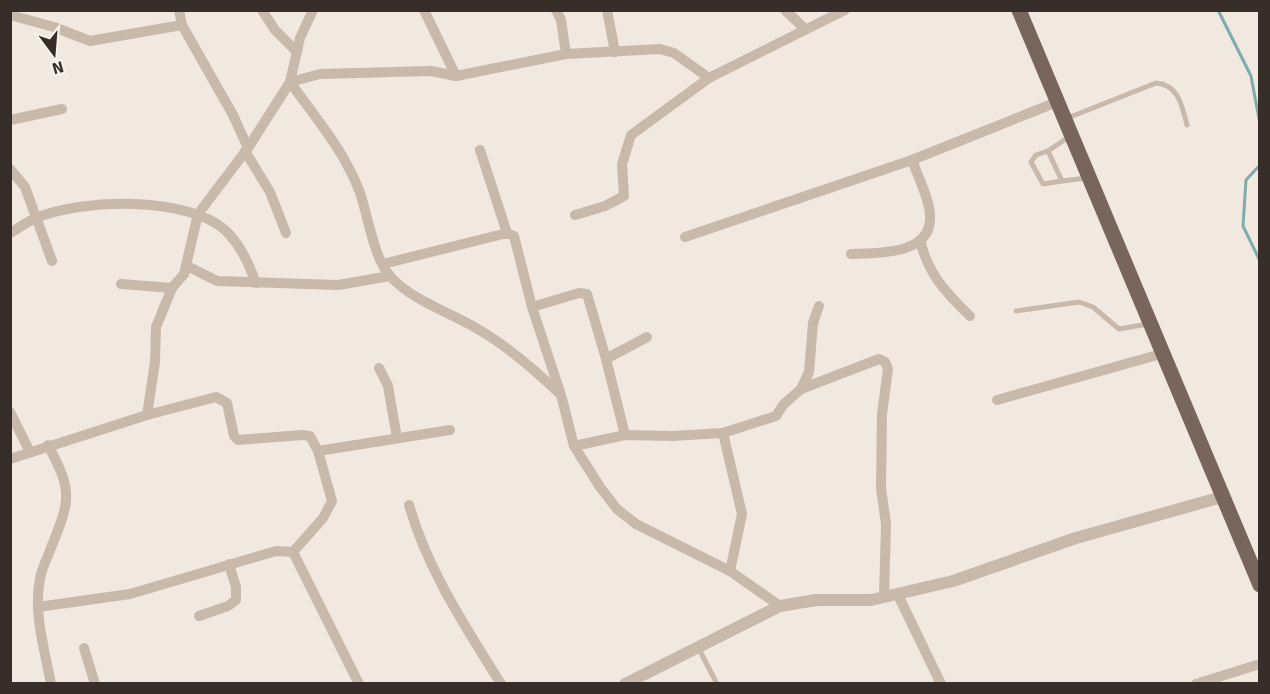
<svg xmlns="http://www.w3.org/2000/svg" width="1270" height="694" viewBox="0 0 1270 694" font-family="Signika,sans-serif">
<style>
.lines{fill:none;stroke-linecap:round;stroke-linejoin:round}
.stream{stroke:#7fabac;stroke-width:3}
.service{stroke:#c9b9ab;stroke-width:5}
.minor{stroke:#c9b9ab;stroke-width:10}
.tertiary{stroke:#c9b9ab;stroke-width:12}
.primary{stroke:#78655c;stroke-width:15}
</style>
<rect width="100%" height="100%" fill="#f1e8df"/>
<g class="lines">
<g class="stream">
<polyline points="1218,10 1251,76 1260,124"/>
<polyline points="1260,165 1246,180 1243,226 1260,261"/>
</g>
<g class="service">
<path d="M1065,119L1156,83C1179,85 1182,106 1187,125"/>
<polyline points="1070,136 1048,151 1062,181 1087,178"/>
<polyline points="1048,151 1036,155 1031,162 1043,184 1062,181"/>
<polyline points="1016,311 1079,302 1093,307 1119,329 1148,324"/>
<polyline points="699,649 717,684"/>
</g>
<g class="minor">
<polyline points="179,10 182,25 233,115 248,148"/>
<polyline points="262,10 275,30 296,51"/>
<polyline points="424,10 456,76"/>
<polyline points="556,10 561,20 566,54"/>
<polyline points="607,10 615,52"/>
<polyline points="785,10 804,28"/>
<polyline points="10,15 54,27 90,41 182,25"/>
<polyline points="290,82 320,74 431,71 456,76 566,54 660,49 674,53 709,78"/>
<path d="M290,82C315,117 343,149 359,190C368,214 373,257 390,276C411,300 449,312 476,328C506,345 534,369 559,393"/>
<polyline points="10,120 62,109"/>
<polyline points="480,150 507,233"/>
<polyline points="245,151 270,192 286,233"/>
<polyline points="10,169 25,187 52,261"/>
<polyline points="575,215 605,206 624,196 622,164 631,135 709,78 845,10"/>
<path d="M10,233C18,229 26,222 34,219C80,198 193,195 229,234C242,248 249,265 256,283"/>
<polyline points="685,237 912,160 1057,102"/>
<path d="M920,240C928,274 946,293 970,316"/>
<path d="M851,254C878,253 933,255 930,215C929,198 918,177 912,160"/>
<polyline points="383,264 507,233 514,236 532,307 561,395 574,446 600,487 617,509 636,524 730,571 780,606"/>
<polyline points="187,266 217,281 338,285 390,276"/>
<polyline points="121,284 172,288"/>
<polyline points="532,307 579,293 587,294 606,359 647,337"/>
<polyline points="606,359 625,435"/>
<polyline points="379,368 388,386 397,438"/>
<polyline points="801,389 879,359 885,362 888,369 882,414 881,488 886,524 884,597"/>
<polyline points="997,400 1161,354"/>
<polyline points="10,412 30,452"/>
<polyline points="147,415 155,362 156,327 172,288 184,274 198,214 248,148 290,82 300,38 313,10"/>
<polyline points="723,433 742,514 730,571"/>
<path d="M48,445C75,495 69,502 49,553C46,561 41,570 40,579C33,612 45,651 51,684"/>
<polyline points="574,446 625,435 672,436 723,433 776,416 783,405 801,389 809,372 813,323 819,306"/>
<polyline points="10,459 147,415 216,397 227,403 234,436 238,440 302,435 310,436 318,451 450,430"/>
<path d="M409,505C428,571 465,626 501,684"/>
<polyline points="293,552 359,684"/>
<polyline points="293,552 323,518 332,501 318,451"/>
<polyline points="898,595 941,684"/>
<polyline points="38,607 130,594 276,551 293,552"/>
<polyline points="199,616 228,606 236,600 236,587 229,564"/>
<polyline points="84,648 95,684"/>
<polyline points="1196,684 1260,664"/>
</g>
<polyline class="tertiary" points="625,684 780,606 816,600 871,600 953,581 1076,538 1222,497"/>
<polyline class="primary" points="1019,10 1260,585"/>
</g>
<rect width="1270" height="694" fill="none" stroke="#372e2a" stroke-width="24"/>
<g transform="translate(54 54) rotate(164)" stroke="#f9f2eb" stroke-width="4.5" paint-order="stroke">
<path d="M0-4.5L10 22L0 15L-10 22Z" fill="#372e2a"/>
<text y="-9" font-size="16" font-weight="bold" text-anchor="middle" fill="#372e2a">N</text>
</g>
</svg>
